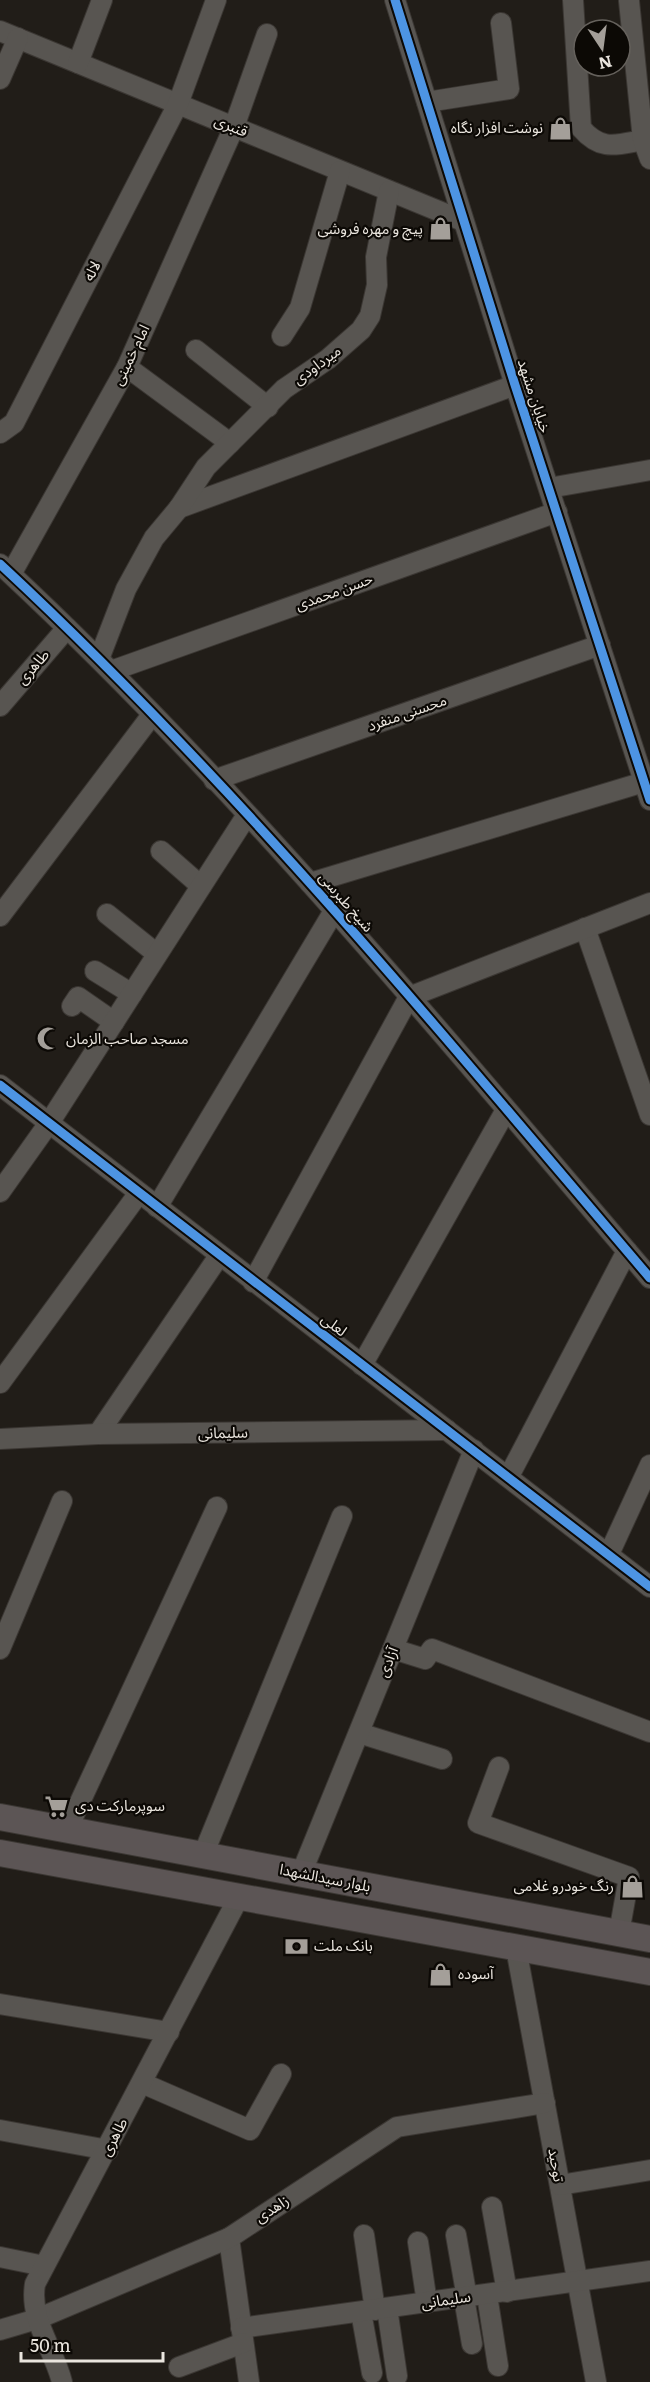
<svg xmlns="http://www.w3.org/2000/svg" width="650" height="2382" viewBox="0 0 650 2382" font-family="Literata,'Noto Sans Arabic',serif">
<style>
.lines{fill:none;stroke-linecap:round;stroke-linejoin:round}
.minor-casing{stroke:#3b3733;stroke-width:22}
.major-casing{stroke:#3b3733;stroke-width:28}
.minor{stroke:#585551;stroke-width:20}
.major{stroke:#5c5555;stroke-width:26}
.cycleway-casing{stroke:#0c0905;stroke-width:13}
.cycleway{stroke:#4d94e3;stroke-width:9}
.labels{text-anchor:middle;stroke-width:4.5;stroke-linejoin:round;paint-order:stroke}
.street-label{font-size:15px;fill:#eae5de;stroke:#0c0905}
.poi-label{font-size:15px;fill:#eae5de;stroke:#0c0905;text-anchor:start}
</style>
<rect width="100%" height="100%" fill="#211d18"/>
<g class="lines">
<defs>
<g id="minor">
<polyline points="395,0 515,385 650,800"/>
<path d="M573,0L581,128C603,154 620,143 650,139"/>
<polyline points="629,1 643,140 650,159"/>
<polyline points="0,31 463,221"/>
<polyline points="78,63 102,0"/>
<polyline points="0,79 18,38"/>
<polyline points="427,102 509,89 501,23"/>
<polyline points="282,336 300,308 340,171"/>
<polyline points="196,350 268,407"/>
<polyline points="127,367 230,443"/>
<polyline points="0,433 14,423 178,104 216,0"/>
<polyline points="549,488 650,470"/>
<polyline points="179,508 515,385"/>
<path d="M0,564C236,783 441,1033 650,1278"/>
<polyline points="11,574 127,367 234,127 267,34"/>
<polyline points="99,659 126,589 154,538 179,508 206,467 284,389 328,359 361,330 370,316 377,285 376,257 389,191"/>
<polyline points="111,671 557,512"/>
<polyline points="0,706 67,628"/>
<polyline points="214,780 600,645"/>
<polyline points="161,851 201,886"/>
<polyline points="310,883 644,782"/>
<polyline points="107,914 157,954"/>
<polyline points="0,916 152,715"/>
<polyline points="585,928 650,1115"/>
<polyline points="95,971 132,994"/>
<polyline points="72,1006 78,997 114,1022"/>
<polyline points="0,1085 650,1587"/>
<polyline points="0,1192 49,1123 247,815"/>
<polyline points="157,1207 334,911"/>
<polyline points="253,1282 409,997 650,903"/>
<polyline points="362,1365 506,1110"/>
<polyline points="0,1383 139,1193"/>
<polyline points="98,1434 219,1256"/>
<polyline points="0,1439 98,1434 447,1430"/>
<polyline points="509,1476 627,1251"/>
<polyline points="609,1554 650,1465"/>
<polyline points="0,1649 62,1501"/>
<polyline points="393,1649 425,1659 432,1649 650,1732"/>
<polyline points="359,1733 442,1759"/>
<polyline points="499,1767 478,1823 629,1877 619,1933"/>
<polyline points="67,1830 217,1507"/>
<polyline points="203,1855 342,1516"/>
<polyline points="301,1874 474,1450"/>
<polyline points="516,1948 596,2382"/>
<polyline points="0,2004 169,2032"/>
<polyline points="142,2083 250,2130 281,2074"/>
<polyline points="0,2130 108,2150"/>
<polyline points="560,2185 650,2170"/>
<polyline points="492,2207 507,2292"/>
<polyline points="364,2235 375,2310"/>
<polyline points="456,2235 467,2298"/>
<polyline points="229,2238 249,2382"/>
<polyline points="418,2242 427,2303"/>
<polyline points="0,2257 44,2266"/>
<polyline points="487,2295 498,2366"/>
<polyline points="464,2298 472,2344"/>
<polyline points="387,2308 397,2376"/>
<polyline points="361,2312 372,2373"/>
<polyline points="241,2328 650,2271"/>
<polyline points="0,2330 37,2319 229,2238 397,2127 545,2103"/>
<polyline points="179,2367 243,2343"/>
<path d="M62,2382C54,2349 29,2320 35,2284L239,1897"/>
</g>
<g id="major">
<polyline points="0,1817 650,1939"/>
<polyline points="0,1853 650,1972"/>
</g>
</defs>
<use href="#minor" class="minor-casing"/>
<use href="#major" class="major-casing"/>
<use href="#minor" class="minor"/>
<use href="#major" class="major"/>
<defs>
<g id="cycleway">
<polyline points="395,0 515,385 650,800"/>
<path d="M0,564C236,783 441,1033 650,1278"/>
<polyline points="0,1085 650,1587"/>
</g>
</defs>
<use href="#cycleway" class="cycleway-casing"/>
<use href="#cycleway" class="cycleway"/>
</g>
<defs>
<symbol id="shop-bare" viewBox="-9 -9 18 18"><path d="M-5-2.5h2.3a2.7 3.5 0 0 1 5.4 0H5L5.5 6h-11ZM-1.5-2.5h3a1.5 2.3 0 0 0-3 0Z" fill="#a49f99" stroke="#0c0905" stroke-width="2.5" paint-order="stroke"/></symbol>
<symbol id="mosque-bare" viewBox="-9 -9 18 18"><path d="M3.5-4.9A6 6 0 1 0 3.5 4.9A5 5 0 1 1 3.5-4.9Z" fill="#a49f99" stroke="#0c0905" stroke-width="2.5" paint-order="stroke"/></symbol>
<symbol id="supermarket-bare" viewBox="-9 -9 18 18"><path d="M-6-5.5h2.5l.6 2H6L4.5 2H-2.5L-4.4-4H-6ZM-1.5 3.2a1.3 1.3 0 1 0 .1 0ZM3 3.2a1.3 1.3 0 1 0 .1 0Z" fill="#a49f99" stroke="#0c0905" stroke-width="2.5" paint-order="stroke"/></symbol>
<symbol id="bank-bare" viewBox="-9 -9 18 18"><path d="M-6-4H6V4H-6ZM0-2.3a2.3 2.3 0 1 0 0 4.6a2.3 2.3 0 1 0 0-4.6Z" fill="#a49f99" stroke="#0c0905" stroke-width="2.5" paint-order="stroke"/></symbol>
</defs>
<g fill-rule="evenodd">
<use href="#shop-bare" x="544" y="112" width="33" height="33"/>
<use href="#shop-bare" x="424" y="212" width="33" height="33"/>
<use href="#mosque-bare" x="32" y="1022" width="33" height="33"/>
<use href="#supermarket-bare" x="40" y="1790" width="33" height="33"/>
<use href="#shop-bare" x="616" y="1870" width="33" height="33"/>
<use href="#bank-bare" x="280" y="1930" width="33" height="33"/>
<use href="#shop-bare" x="424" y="1958" width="33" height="33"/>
</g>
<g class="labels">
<g class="street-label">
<text transform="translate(231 126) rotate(22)" y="5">قنبری</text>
<text transform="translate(92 271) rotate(-63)" y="5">لاله</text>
<text transform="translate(131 355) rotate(-64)" y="5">امام خمینی</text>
<text transform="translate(317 365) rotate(-36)" y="5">میرداودی</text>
<text transform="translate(534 396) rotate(72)" y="5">خیابان مشهد</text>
<text transform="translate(334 592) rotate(-20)" y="5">حسن محمدی</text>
<text transform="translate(33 667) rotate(-49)" y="5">طاهری</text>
<text transform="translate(407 713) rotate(-19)" y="5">محسنی منفرد</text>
<text transform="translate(346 902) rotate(49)" y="5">شیخ طبرسی</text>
<text transform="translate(334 1325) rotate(37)" y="5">لعلی</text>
<text transform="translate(223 1433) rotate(-1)" y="5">سلیمانی</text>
<text transform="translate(388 1662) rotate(-68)" y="5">آزادی</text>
<text transform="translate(325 1878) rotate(11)" y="5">بلوار سیدالشهدا</text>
<text transform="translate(114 2137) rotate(-62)" y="5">طاهری</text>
<text transform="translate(556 2165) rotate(80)" y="5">توحید</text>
<text transform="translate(272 2209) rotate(-33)" y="5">زاهدی</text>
<text transform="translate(446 2300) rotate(-8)" y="5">سلیمانی</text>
</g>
<g class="poi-label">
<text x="543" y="133" text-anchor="end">نوشت افزار نگاه</text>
<text x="423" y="234" text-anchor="end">پیچ و مهره فروشی</text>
<text x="66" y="1044">مسجد صاحب الزمان</text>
<text x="75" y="1811">سوپرمارکت دی</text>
<text x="614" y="1891" text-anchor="end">رنگ خودرو غلامی</text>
<text x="314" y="1951">بانک ملت</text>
<text x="458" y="1979">آسوده</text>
</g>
</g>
<g transform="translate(602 48) rotate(167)"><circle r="28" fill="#0c0905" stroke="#65615c" stroke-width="1.5"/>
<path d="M0-4.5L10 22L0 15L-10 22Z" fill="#a49f99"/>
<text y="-9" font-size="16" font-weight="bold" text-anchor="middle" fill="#eae5de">N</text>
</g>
<path d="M21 2352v9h142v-9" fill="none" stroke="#eae5de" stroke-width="3"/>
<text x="30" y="2352" font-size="18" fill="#eae5de" stroke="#0c0905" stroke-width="4.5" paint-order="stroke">50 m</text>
</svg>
